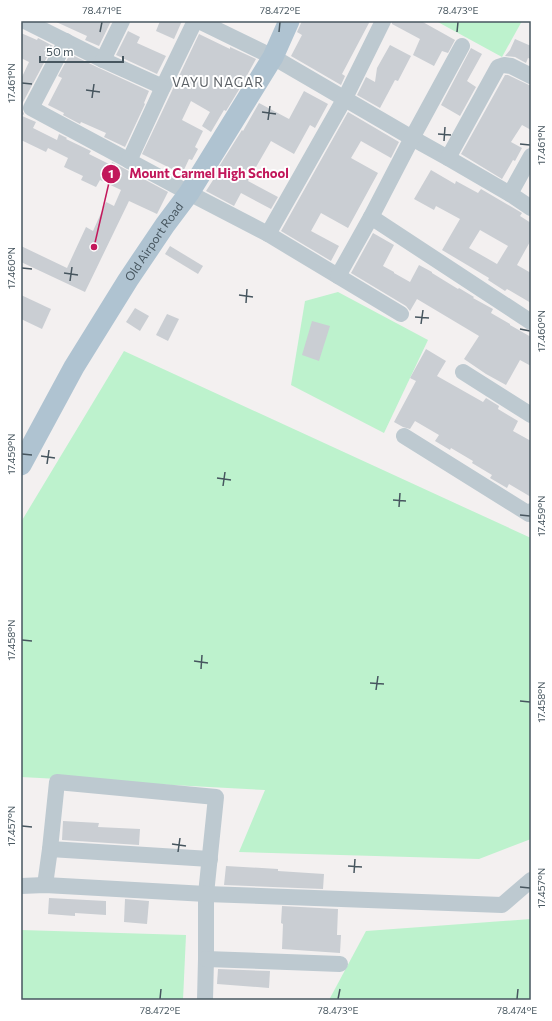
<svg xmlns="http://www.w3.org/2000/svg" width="552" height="1021" viewBox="0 0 552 1021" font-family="Commissioner,sans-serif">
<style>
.green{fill:#bdf2cd}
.building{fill:#caced3;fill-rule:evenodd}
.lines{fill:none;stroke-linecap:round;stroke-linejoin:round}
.minor{stroke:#bdc9d0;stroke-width:16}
.major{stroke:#afc3d1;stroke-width:21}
.ticks{fill:none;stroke:#47565f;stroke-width:1.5}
.labels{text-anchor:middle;stroke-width:4;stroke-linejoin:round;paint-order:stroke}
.street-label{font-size:12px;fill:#47565f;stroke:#fff}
.neighbourhood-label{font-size:13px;letter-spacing:1px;fill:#5c6166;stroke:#fff}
.leader{fill:none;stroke:#c2185b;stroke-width:1.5}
.callout-dot{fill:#c2185b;stroke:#fff;stroke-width:1.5}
.mark-label{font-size:12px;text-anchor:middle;font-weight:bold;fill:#fff}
.callout-label{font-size:13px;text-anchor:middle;font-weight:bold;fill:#c2185b;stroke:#fff;stroke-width:4;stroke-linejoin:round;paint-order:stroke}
.neatline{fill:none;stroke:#47565f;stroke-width:1.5}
.ticks-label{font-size:10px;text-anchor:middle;fill:#47565f}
</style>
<rect width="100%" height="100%" fill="#f3f0f0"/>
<g class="green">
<polygon points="436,21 522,21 502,57"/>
<polygon points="338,292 428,340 384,433 291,385 305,301"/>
<polygon points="124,351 531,538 531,839 479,859 239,852 265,790 21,777 21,522"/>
<polygon points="531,919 531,1000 329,1000 366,931"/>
<polygon points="21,930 186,935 183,1000 21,1000"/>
</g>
<g class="building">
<polygon points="54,21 111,21 99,46 85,40 87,36"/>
<polygon points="160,21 182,21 174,39 156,31"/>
<polygon points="302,21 370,21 342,74 345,76 341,85 291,56 302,35 297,32"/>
<polygon points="392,21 421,21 455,40 448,53 442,51 434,66 413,55 420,39 392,24"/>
<polygon points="128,31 140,37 137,43 166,56 157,74 116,55"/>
<polygon points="21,33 37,40 38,38 53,46 22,104 22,109 24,114 22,116 36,122 33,128 57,140 59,134 67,138 66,139 91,151 89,154 111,165 112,162 168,192 157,214 129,201 85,292 21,262 21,246 67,268 86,227 93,231 106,202 114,206 121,190 100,180 96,187 81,180 83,176 64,167 68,158 48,148 46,152 21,140 21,79 29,62 21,58"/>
<polygon points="199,34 230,49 230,47 256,59 240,88 226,111 224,110 211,132 202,126 210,112 191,101 182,120 203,131 195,147 198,149 192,160 189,159 182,174 142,154"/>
<polygon points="515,39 531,46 531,59 528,58 526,63 515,57 505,56 510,50"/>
<polygon points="390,45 411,56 398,81 395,80 380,108 357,95 366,77 375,82 377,68"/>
<polygon points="471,48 482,54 467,81 476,87 460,116 441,105"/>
<polygon points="70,54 99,68 149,91 144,103 145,104 125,147 104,137 106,133 81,122 80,124 63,115 64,113 48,105 62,78 58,76"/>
<polygon points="505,75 508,75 531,86 531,130 522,125 511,142 522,148 515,161 513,160 502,179 461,154"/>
<polygon points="304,91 328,104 315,128 310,125 294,154 271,141 248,181 278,197 271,209 241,193 234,206 206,191 215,177 213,176 242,130 243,131 259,103 289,119"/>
<polygon points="348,112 399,142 391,158 361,141 351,158 378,173 348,228 321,213 311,231 339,246 331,261 281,231"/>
<path d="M431,170L455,184L456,181L478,193L481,189L522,213L520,216L531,223V240L517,265L531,273V303L507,289L505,291L488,280L489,278L442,250L460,219L436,206L434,210L414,199ZM480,230L508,246L497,264L469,248Z"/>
<polygon points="373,233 394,245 383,266 394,272 394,273 410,282 419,265 432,272 432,273 458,289 459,288 474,297 473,298 493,309 491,313 510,324 510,325 531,337 531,366 520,360 506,385 486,374 464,359 479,336 417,299 410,311 406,306 351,273"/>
<polygon points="170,246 203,266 198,274 165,254"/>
<polygon points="21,295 51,309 42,329 21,319"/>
<polygon points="135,308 149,316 140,331 126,322"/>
<polygon points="167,314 179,319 168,341 156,335"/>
<polygon points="312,321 330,326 319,361 302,355"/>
<polygon points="426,349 446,361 437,376 483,402 486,398 499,406 498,409 518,421 513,431 531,441 531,497 509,484 507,488 490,478 492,475 472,463 473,461 451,448 450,450 435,441 439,435 415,421 410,429 403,427 394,422 416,381 410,378"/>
<polygon points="63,821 99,823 98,827 140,829 139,845 62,840"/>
<polygon points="226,866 278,869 278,871 324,874 323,889 224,885"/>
<polygon points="49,898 106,901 106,915 75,913 75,916 48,914"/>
<polygon points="125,899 149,901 147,924 124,922"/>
<polygon points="282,906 338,909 337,935 341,935 340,953 282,949 283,924 281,923"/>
<polygon points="218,969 270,971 269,988 217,984"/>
</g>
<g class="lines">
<g class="minor">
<polyline points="25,21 103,60 163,87 195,21"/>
<polyline points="199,21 273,57 412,138 448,158 510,194 531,208"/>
<polyline points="66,41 31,108 189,193 268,234 401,314"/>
<polyline points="103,60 122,21"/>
<polyline points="448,158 498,67 504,65 511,66 531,76"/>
<polyline points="129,161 163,87"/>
<polyline points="510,194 531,156"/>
<polyline points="371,217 531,322"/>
<polyline points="268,234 345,98 383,21"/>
<polyline points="338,276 371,217 412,138 462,46"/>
<polyline points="463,372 531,415"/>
<polyline points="404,436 529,514 531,511"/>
<polyline points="50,849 210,859"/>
<polyline points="45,885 50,849 57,782 216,797 206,894 206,959 205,1000"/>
<polyline points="21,886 45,885 206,894 502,905 531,880"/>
<polyline points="206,959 340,964"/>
</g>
<path class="major" id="s1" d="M21,465L74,367L128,280L165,225L189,193L273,57L289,21"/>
</g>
<path class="ticks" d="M100,32L102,22M279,32L280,22M457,32L458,22M22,83L32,84M86,90L100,92M92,98L94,84M262,112L276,114M268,120L270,106M438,134L451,135M444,141L445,127M520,144L530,145M22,268L32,269M64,273L78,275M70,281L72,267M239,295L253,297M246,303L247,289M415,317L429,318M421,324L423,310M520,329L530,331M22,454L32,455M41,456L55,458M47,464L49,450M217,478L231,480M223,486L225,472M393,500L406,501M399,507L400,493M520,515L530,516M22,640L32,641M194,661L208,663M201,669L202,655M370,683L384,684M376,690L378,676M520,701L530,702M22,826L32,827M172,844L186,846M178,852L180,838M348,866L362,867M354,873L355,859M520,887L530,888M160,999L161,989M338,999L340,989M517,999L518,989"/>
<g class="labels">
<g class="street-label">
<text dy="4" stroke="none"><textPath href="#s1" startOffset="260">Old Airport Road</textPath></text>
</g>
<g class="neighbourhood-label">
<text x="218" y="87">VAYU NAGAR</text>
</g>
</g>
<path class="leader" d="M94 247L111 174"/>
<g class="callout-dot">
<circle cx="94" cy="247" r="4"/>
<circle cx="111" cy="174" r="10"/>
</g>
<g class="mark-label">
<text x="111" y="178">1</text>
</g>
<g class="callout-label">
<text x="209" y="178">Mount Carmel High School</text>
</g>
<rect width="552" height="1021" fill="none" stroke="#ffffff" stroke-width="44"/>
<path d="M40 56v6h83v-6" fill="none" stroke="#47565f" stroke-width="2"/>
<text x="46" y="56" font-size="12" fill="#47565f" stroke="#ffffff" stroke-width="3" paint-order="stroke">50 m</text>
<rect x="22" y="22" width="508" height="977" class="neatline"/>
<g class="ticks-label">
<text x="102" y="14">78.471°E</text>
<text x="280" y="14">78.472°E</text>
<text x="458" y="14">78.473°E</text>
<text transform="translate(11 83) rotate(-90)" y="4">17.461°N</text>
<text transform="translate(541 145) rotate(-90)" y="4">17.461°N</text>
<text transform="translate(11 268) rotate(-90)" y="4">17.460°N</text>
<text transform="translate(541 331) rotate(-90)" y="4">17.460°N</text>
<text transform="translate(11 454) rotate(-90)" y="4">17.459°N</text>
<text transform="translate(541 516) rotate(-90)" y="4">17.459°N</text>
<text transform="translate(11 640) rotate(-90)" y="4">17.458°N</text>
<text transform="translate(541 702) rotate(-90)" y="4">17.458°N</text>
<text transform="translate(11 826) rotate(-90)" y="4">17.457°N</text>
<text transform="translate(541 888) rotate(-90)" y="4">17.457°N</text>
<text x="160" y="1014">78.472°E</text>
<text x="338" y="1014">78.473°E</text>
<text x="517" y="1014">78.474°E</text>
</g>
</svg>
